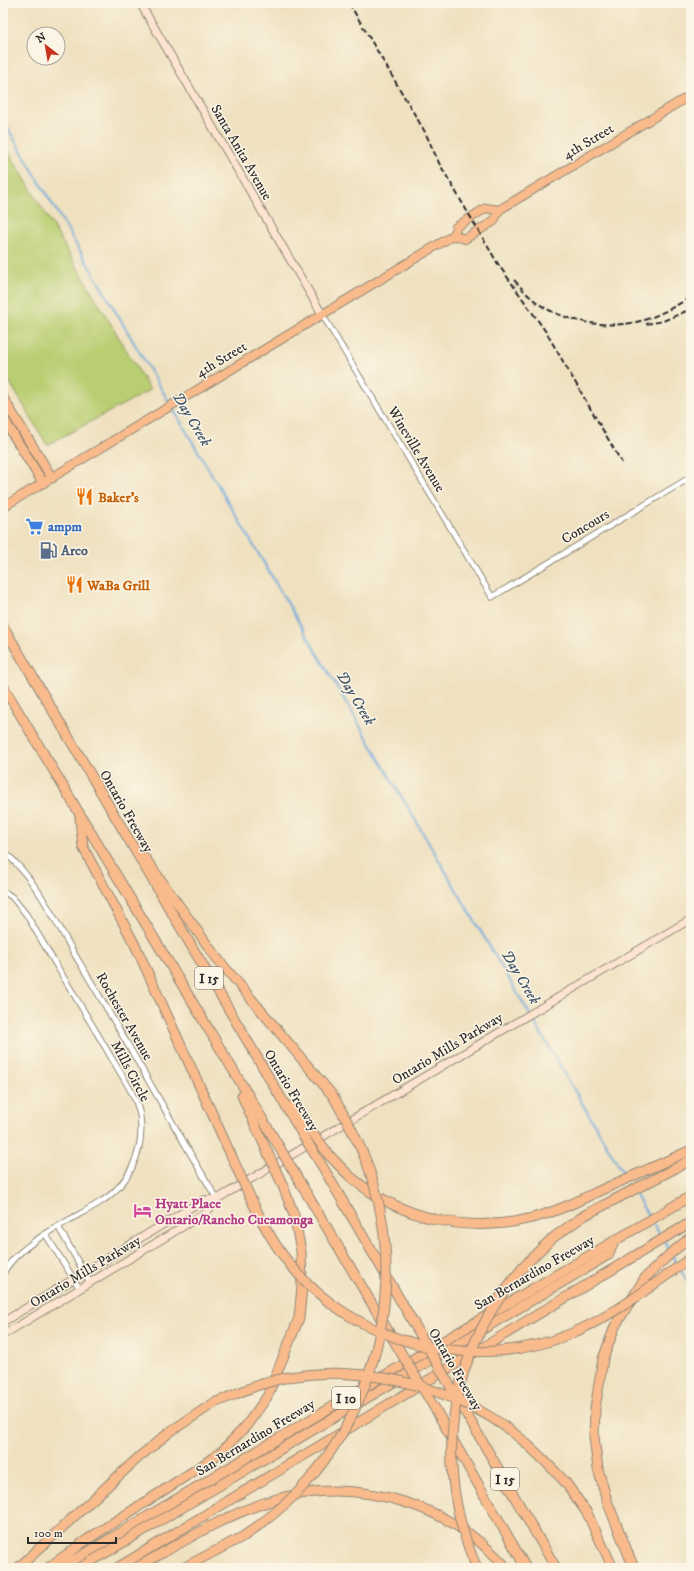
<svg xmlns="http://www.w3.org/2000/svg" width="694" height="1571" viewBox="0 0 694 1571" font-family="'IM FELL DW Pica',serif">
<style>
.green{fill:#b9cd71;stroke:#727c4e}
.lines{fill:none;stroke-linecap:round;stroke-linejoin:round}
.stream{stroke:#68a7da;stroke-width:2}
.street-casing{stroke:#8d8676;stroke-width:7}
.secondary-casing{stroke:#8d8676;stroke-width:9}
.primary-casing{stroke:#8d8676;stroke-width:10}
.highway-casing{stroke:#8d8676;stroke-width:11}
.street{stroke:#fff;stroke-width:5}
.secondary{stroke:#fde4d1;stroke-width:7}
.primary{stroke:#fabb8c;stroke-width:8}
.highway{stroke:#fabb8c;stroke-width:9}
.rail{stroke:#2b2b2b;stroke-width:2;stroke-dasharray:6 3;stroke-linecap:butt}
.highway-bridge-casing{stroke:#8d8676;stroke-width:11;stroke-linecap:butt}
.highway-bridge{stroke:#fabb8c;stroke-width:9}
.labels{text-anchor:middle;stroke-width:3;stroke-linejoin:round;paint-order:stroke}
.shield{fill:#fcf5e5;stroke:#6a6863;stroke-width:1}
.shield-label{font-size:13px;font-weight:bold;fill:#2b2b2b}
.street-label{font-size:14px;fill:#2b2b2b;stroke:#fcf5e5}
.food-label{font-size:14px;font-weight:bold;fill:#c56008;stroke:#fcf5e5;text-anchor:start}
.shop-label{font-size:14px;font-weight:bold;fill:#366cbe;stroke:#fcf5e5;text-anchor:start}
.service-label{font-size:14px;font-weight:bold;fill:#4e5e75;stroke:#fcf5e5;text-anchor:start}
.hotel-label{font-size:14px;font-weight:bold;fill:#b23c85;stroke:#fcf5e5;text-anchor:start}
.water-label{font-size:15px;font-style:italic;fill:#405668;stroke:#fcf5e5}
</style>
<rect width="100%" height="100%" fill="#fcf5e5"/>
<filter id="ink" filterUnits="userSpaceOnUse"><feTurbulence type="fractalNoise" baseFrequency=".025" numOctaves="2"/><feDisplacementMap in="SourceGraphic" scale="8" xChannelSelector="R" yChannelSelector="G"/><feConvolveMatrix kernelMatrix="1 2 1 2 8 2 1 2 1" color-interpolation-filters="sRGB"/></filter>
<filter id="wash" filterUnits="userSpaceOnUse"><feTurbulence type="fractalNoise" baseFrequency=".012" numOctaves="4" result="noise"/><feDisplacementMap in="SourceGraphic" scale="16" xChannelSelector="R" yChannelSelector="G"/><feGaussianBlur stdDeviation="0.9" result="paint"/><feColorMatrix in="noise" values="0 0 0 0 0 0 0 0 0 0 0 0 0 0 0 0 0 1.4 0 .05"/><feComposite in="paint" operator="in"/></filter>
<g filter="url(#wash)">
<rect width="100%" height="100%" fill="#efe1c0"/>
<polygon class="green" points="3,142 150,390 47,445 3,371"/>
<g class="lines">
<g class="stream">
<polyline points="3,120 170,404"/>
<polyline points="172,407 625,1176"/>
<polyline points="634,1192 649,1217"/>
<polyline points="652,1222 662,1238"/>
<polyline points="664,1241 670,1251"/>
<polyline points="672,1255 678,1265"/>
<polyline points="680,1269 691,1287"/>
</g>
</g>
</g>
<g filter="url(#ink)">
<g class="lines">
<defs>
<g id="street">
<polyline points="322,314 492,597 691,477"/>
<path d="M3,851C37,879 56,923 78,960C126,1039 170,1120 217,1199"/>
<path d="M3,891L12,897L26,914C54,962 83,1009 111,1057C121,1075 137,1096 140,1116C145,1152 129,1185 99,1203C71,1220 16,1245 3,1274"/>
<polyline points="59,1228 90,1283"/>
<polyline points="46,1235 80,1289"/>
</g>
<g id="secondary">
<polyline points="140,3 322,314"/>
<polyline points="3,1322 203,1200 217,1199"/>
<polyline points="3,1335 207,1212 217,1199 691,919"/>
</g>
<g id="primary">
<polyline points="454,235 465,239 494,221 499,210 691,95"/>
<polyline points="3,507 454,235 456,227 486,208 499,210"/>
</g>
<g id="highway">
<polyline points="3,398 52,478"/>
<polyline points="3,418 43,483"/>
<polyline points="3,626 301,1132"/>
<polyline points="3,686 278,1145"/>
<polyline points="80,819 83,847 136,947 231,1155"/>
<polyline points="144,857 216,957 333,1096"/>
<polyline points="242,1096 267,1151"/>
<polyline points="291,1106 308,1126"/>
<path d="M329,1155C337,1163 344,1171 352,1178C402,1220 470,1234 532,1218C556,1212 578,1201 599,1191C630,1177 660,1164 691,1150"/>
<polyline points="321,1164 420,1334"/>
<polyline points="298,1179 400,1351"/>
<polyline points="554,1237 585,1215 691,1160"/>
<polyline points="457,1398 556,1568"/>
<polyline points="434,1407 526,1568"/>
<polyline points="566,1483 587,1513 613,1568"/>
<polyline points="18,1568 139,1457 171,1431 214,1403"/>
<polyline points="48,1568 88,1539 203,1465 222,1451 246,1426 267,1397 299,1318 302,1287 301,1251 294,1215 283,1186"/>
<polyline points="61,1568 360,1390 691,1196"/>
<polyline points="80,1568 608,1255 615,1240"/>
<polyline points="117,1568 691,1222"/>
<path d="M136,1568C226,1517 297,1468 404,1502C444,1514 479,1537 507,1568"/>
<polyline points="183,1568 244,1536"/>
<polyline points="634,1568 607,1501 598,1469 594,1437 595,1409 603,1359 615,1326 645,1278 671,1253 691,1237"/>
</g>
</defs>
<use href="#street" class="street-casing"/>
<use href="#secondary" class="secondary-casing"/>
<use href="#primary" class="primary-casing"/>
<use href="#highway" class="highway-casing"/>
<use href="#street" class="street"/>
<use href="#secondary" class="secondary"/>
<use href="#primary" class="primary"/>
<use href="#highway" class="highway"/>
<g class="rail">
<polyline points="349,3 425,132 439,163 467,211 498,264 546,332 622,463"/>
<path d="M514,280C521,287 527,295 534,300C561,323 614,331 647,319C662,314 677,305 691,297"/>
<polyline points="646,324 663,321 691,309"/>
</g>
<defs>
<g id="highway-bridge">
<polyline points="308,1126 329,1155"/>
<polyline points="301,1132 321,1164"/>
<polyline points="278,1145 298,1179"/>
<polyline points="267,1151 283,1186"/>
<path d="M231,1155C248,1192 263,1230 288,1262C354,1345 473,1374 570,1334C614,1316 652,1285 691,1258"/>
<polyline points="420,1334 453,1391"/>
<polyline points="400,1351 434,1407"/>
<path d="M214,1403C229,1397 244,1390 259,1385C340,1357 449,1382 515,1434C534,1449 550,1466 566,1483"/>
<path d="M244,1536C267,1520 289,1503 308,1481C382,1395 406,1274 368,1166C359,1141 346,1119 333,1096"/>
<path d="M477,1568C424,1449 456,1322 554,1237"/>
</g>
</defs>
<use href="#highway-bridge" class="highway-bridge-casing"/>
<use href="#highway-bridge" class="highway-bridge"/>
</g>
</g>
<defs>
<symbol id="restaurant-bare" viewBox="-9 -9 18 18"><path d="M-5-6h1v4h1v-4h1v4h1v-4h1v5L-1.5 .5V6h-2V.5L-5-1ZM5-6V6H3V1.5H1.5Q1.5-4 5-6Z" fill="#e8710a" stroke="#fcf5e5" stroke-width="2.5" paint-order="stroke"/></symbol>
<symbol id="supermarket-bare" viewBox="-9 -9 18 18"><path d="M-6-5.5h2.5l.6 2H6L4.5 2H-2.5L-4.4-4H-6ZM-1.5 3.2a1.3 1.3 0 1 0 .1 0ZM3 3.2a1.3 1.3 0 1 0 .1 0Z" fill="#3f7fe0" stroke="#fcf5e5" stroke-width="2.5" paint-order="stroke"/></symbol>
<symbol id="fuel-bare" viewBox="-9 -9 18 18"><path d="M-5.5-6h7V0h2V4h1.3V-2.5L3-4.5l.8-.8L6-3V5H2.5V1h-1V6h-7ZM-4.2-4.7v3.2H.2V-4.7Z" fill="#5c6f8a" stroke="#fcf5e5" stroke-width="2.5" paint-order="stroke"/></symbol>
<symbol id="hotel-bare" viewBox="-9 -9 18 18"><path d="M-6-4.5h1.5V1H6V5H4.5V3h-9V5H-6ZM-4 0a1.8 1.8 0 1 1 3.6 0ZM.5 0V-2.5h3Q6-2.5 6 0Z" fill="#d1479c" stroke="#fcf5e5" stroke-width="2.5" paint-order="stroke"/></symbol>
</defs>
<g fill-rule="evenodd">
<use href="#restaurant-bare" x="72" y="484" width="25" height="25"/>
<use href="#supermarket-bare" x="22" y="514" width="25" height="25"/>
<use href="#fuel-bare" x="36" y="538" width="25" height="25"/>
<use href="#restaurant-bare" x="62" y="572" width="25" height="25"/>
<use href="#hotel-bare" x="130" y="1198" width="25" height="25"/>
</g>
<g class="labels">
<g class="shield">
<rect x="195" y="967" width="28" height="22" rx="3"/>
<rect x="332" y="1387" width="28" height="22" rx="3"/>
<rect x="491" y="1468" width="28" height="22" rx="3"/>
</g>
<g class="shield-label">
<text x="209" y="983">I 15</text>
<text x="346" y="1403">I 10</text>
<text x="505" y="1484">I 15</text>
</g>
<g class="street-label">
<text transform="translate(588 141) rotate(-31)" y="5">4th Street</text>
<text transform="translate(242 152) rotate(60)" y="5">Santa Anita Avenue</text>
<text transform="translate(221 359) rotate(-31)" y="5">4th Street</text>
<text transform="translate(417 449) rotate(59)" y="5">Wineville Avenue</text>
<text transform="translate(585 526) rotate(-31)" y="5">Concours</text>
<text transform="translate(127 811) rotate(60)" y="5">Ontario Freeway</text>
<text transform="translate(125 1016) rotate(60)" y="5">Rochester Avenue</text>
<text transform="translate(447 1048) rotate(-31)" y="5">Ontario Mills Parkway</text>
<text transform="translate(131 1071) rotate(62)" y="5">Mills Circle</text>
<text transform="translate(292 1090) rotate(59)" y="5">Ontario Freeway</text>
<text transform="translate(85 1271) rotate(-31)" y="5">Ontario Mills Parkway</text>
<text transform="translate(534 1272) rotate(-30)" y="5">San Bernardino Freeway</text>
<text transform="translate(456 1369) rotate(60)" y="5">Ontario Freeway</text>
<text transform="translate(255 1437) rotate(-31)" y="5">San Bernardino Freeway</text>
</g>
<g class="food-label">
<text x="98" y="502">Baker's</text>
<text x="87" y="590">WaBa Grill</text>
</g>
<g class="shop-label">
<text x="48" y="531">ampm</text>
</g>
<g class="service-label">
<text x="61" y="555">Arco</text>
</g>
<g class="hotel-label">
<text x="155" y="1208">Hyatt Place<tspan x="155" dy="16">Ontario/Rancho Cucamonga</tspan></text>
</g>
<g class="water-label">
<text transform="translate(192 419) rotate(59)" y="5">Day Creek</text>
<text transform="translate(356 698) rotate(59)" y="5">Day Creek</text>
<text transform="translate(521 977) rotate(59)" y="5">Day Creek</text>
</g>
</g>
<rect width="694" height="1571" fill="none" stroke="#fcf5e5" stroke-width="16"/>
<g transform="translate(46 46) rotate(329)"><circle r="19" fill="#fcf5e5" stroke="#a8a49b"/>
<path d="M0-3L7 15L0 10L-7 15Z" fill="#c8321e"/>
<text y="-6" font-size="11" font-weight="bold" text-anchor="middle" fill="#2b2b2b">N</text>
</g>
<path d="M28 1537v6h88v-6" fill="none" stroke="#2b2b2b" stroke-width="2"/>
<text x="34" y="1537" font-size="12" fill="#2b2b2b" stroke="#fcf5e5" stroke-width="3" paint-order="stroke">100 m</text>
</svg>
